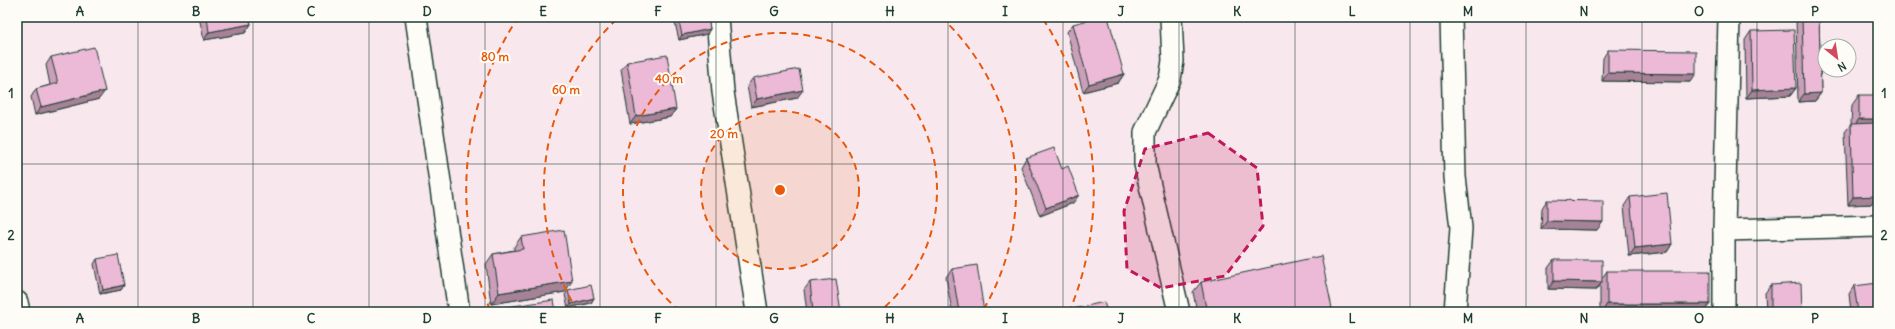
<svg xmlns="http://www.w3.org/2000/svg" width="1895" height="329" viewBox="0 0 1895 329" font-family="Delius,sans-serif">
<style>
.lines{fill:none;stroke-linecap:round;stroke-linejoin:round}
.street-casing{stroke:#1f3d34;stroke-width:24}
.street{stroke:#fdfcf7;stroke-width:21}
.wall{fill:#cb9fb9;stroke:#1f3d34}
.shaded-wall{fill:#a58296;stroke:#1f3d34}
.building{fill:#ecb9d7;stroke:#1f3d34}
.marked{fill:#c2185b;fill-opacity:0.2;stroke:#c2185b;stroke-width:3;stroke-dasharray:8 5;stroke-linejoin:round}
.grid{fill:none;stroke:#1f3d34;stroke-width:1;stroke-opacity:0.55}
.ring{fill:none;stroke:#e8590c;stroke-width:2;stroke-dasharray:7 5}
.centre{fill:#e8590c;stroke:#fdfcf7;stroke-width:2}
.ring-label{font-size:12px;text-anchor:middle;font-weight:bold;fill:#e8590c;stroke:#fdfcf7;stroke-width:4;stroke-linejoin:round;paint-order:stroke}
.neatline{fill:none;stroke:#1f3d34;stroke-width:1.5}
.grid-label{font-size:13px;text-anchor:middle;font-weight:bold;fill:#1f3d34}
</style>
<rect width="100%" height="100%" fill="#f8e8ed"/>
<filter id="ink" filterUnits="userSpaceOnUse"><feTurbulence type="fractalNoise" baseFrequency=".025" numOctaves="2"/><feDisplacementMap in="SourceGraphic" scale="8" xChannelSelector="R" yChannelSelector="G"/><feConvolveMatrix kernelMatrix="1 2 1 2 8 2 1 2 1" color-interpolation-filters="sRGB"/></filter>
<g filter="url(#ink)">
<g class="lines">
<defs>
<g id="street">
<polyline points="416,17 459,312"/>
<polyline points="717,17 723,92 757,312"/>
<polyline points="1171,17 1173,61 1170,79 1145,132 1145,164 1179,312"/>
<polyline points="1451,17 1455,177 1461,228 1455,312"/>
<polyline points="1724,230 1878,226"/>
<polyline points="17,302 19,312"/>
<polyline points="1724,312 1724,230 1729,17"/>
</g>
</defs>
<use href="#street" class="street-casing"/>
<use href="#street" class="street"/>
</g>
<g class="wall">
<polygon points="199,17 249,17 251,24 245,33 204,40"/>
<polygon points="676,17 708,17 710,29 707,34 679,40 674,19"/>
<polygon points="1796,17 1819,17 1821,93 1815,101 1798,102"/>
<polygon points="1073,24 1124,74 1118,83 1083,92 1067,32"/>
<polygon points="1751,31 1796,88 1790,96 1746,98 1745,40"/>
<polygon points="1608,50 1690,82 1602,81 1603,58"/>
<polygon points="51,57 99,99 35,115 31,97 36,89 50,85 46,65"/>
<polygon points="627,62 676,109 670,117 630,124 621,70"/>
<polygon points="753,78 797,98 751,107 747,86"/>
<polygon points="1859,95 1875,129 1876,149 1878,149 1878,194 1877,194 1877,196 1871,204 1848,205 1845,132 1851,124 1852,105"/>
<polygon points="1026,158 1062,169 1073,203 1040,216 1021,167"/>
<polygon points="1630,197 1672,244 1667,252 1629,256 1624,206"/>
<polygon points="1547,200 1597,230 1541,229 1542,208"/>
<polygon points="521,237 565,292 491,304 486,264 493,254 514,250 514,247"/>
<polygon points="97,259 124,285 121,290 100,294 94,264"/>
<polygon points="1554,260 1602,278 1607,271 1704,312 1600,312 1600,285 1596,290 1548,289 1548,268"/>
<polygon points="952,269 984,312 952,312 946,277"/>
<polygon points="810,282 841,312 807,312 804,290"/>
<polygon points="1201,282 1329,312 1197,312 1193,292"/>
<polygon points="1771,285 1802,312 1766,312 1765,293"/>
<polygon points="1854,286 1878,312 1851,312 1849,294"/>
<polygon points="568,290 594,298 591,303 568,308 565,295"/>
<polygon points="506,307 556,312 502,312"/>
</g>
<g class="shaded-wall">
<polygon points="251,24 245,33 204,40 209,32"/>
<polygon points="710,29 707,34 679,40 682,35"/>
<polygon points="1608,73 1696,74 1690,82 1602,81"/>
<polygon points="1124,74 1118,83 1083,92 1089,84"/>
<polygon points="1796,88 1790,96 1746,98 1752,90"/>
<polygon points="803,90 797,98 751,107 757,99"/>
<polygon points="105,91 99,99 35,115 41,107"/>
<polygon points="1821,93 1815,101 1798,102 1804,94"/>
<polygon points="676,109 670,117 630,124 636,116"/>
<polygon points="1859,119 1878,119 1878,129 1851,130"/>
<polygon points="1877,186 1878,186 1878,194 1871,194"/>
<polygon points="1079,195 1073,203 1040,216 1046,208"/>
<polygon points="1877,196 1871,204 1848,205 1853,197"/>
<polygon points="1547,221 1603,222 1597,230 1541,229"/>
<polygon points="1672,244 1667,252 1629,256 1635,248"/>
<polygon points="572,281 565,292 491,304 499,293"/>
<polygon points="1554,281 1602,282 1596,290 1548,289"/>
<polygon points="124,285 121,290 100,294 103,290"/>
<polygon points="594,298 591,303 568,308 571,304"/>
<polygon points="1607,304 1710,304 1704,312 1602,312"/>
<polygon points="1332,308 1329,312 1313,312"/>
</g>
<g class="building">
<polygon points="207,17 249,17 251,24 209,32"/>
<polygon points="678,17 708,17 710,29 682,35"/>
<polygon points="1100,17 1108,17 1124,74 1089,84 1073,24"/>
<polygon points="1802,17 1819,17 1821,93 1804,94"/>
<polygon points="1794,30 1796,88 1752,90 1751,31"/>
<polygon points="94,47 105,91 41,107 36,89 58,83 51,57"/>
<polygon points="1608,50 1696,51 1696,74 1608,73"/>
<polygon points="667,55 676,109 636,116 627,62"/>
<polygon points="799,69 803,90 757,99 753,78"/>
<rect x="1859" y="95" width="19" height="24"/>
<polygon points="1875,123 1876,149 1878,149 1878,186 1877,186 1877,196 1853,197 1851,124"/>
<polygon points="1054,148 1062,169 1068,166 1079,195 1046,208 1026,158"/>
<polygon points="1667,193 1672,244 1635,248 1630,197"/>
<polygon points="1547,200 1603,201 1603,222 1547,221"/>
<polygon points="564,230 572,281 499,293 493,254 523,249 521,237"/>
<polygon points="118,255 124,285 103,290 97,259"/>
<polygon points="1321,256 1332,308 1313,312 1202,312 1201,309 1206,308 1201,282"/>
<polygon points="1554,260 1602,260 1602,282 1554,281"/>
<polygon points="977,265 984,312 959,312 952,269"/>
<rect x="1607" y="271" width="103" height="33"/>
<polygon points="836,279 841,312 813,312 810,282"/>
<polygon points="1801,283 1802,312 1771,312 1771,285"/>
<polygon points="1878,283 1878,312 1858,312 1854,286"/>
<polygon points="591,285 594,298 571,304 568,290"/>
<polygon points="554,300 556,312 507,312 506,307"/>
<polygon points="1104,302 1107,312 1060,312"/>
</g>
</g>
<path class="marked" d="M1208,133L1257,168L1263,226L1225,276L1161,288L1127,269L1124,211L1145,149Z"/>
<path class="grid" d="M138,17V312M253,17V312M369,17V312M485,17V312M600,17V312M716,17V312M832,17V312M948,17V312M1063,17V312M1179,17V312M1295,17V312M1410,17V312M1526,17V312M1642,17V312M1757,17V312M17,164H1878"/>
<circle cx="780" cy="190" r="79" fill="#e8590c" fill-opacity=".12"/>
<g class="ring">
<circle cx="780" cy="190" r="79"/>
<path d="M680 311A157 157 0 1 1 880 311"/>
<path d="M578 312A236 236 0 0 1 619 17M941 17A236 236 0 0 1 982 312"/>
<path d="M490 310A314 314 0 0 1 517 19M1043 19A314 314 0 0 1 1070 310"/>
</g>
<circle cx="780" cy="190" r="6" class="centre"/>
<g class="ring-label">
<text x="495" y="61">80 m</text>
<text x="669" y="83">40 m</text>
<text x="566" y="94">60 m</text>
<text x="724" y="138">20 m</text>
</g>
<rect width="1895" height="329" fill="none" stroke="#fdfcf7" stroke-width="44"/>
<g transform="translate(1837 58) rotate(150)"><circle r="19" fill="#fdfcf7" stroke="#a4b0a9"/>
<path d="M0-3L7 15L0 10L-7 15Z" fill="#d1495b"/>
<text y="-6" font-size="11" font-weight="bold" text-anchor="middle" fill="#1f3d34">N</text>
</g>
<rect x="22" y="22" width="1851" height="285" class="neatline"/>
<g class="grid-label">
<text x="80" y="16">A</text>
<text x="196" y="16">B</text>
<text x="311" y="16">C</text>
<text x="427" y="16">D</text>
<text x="543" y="16">E</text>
<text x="658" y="16">F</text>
<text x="774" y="16">G</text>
<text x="890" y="16">H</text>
<text x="1005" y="16">I</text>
<text x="1121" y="16">J</text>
<text x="1237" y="16">K</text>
<text x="1352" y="16">L</text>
<text x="1468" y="16">M</text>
<text x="1584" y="16">N</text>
<text x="1699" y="16">O</text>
<text x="1815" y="16">P</text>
<text x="11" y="98">1</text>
<text x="1884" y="98">1</text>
<text x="11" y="240">2</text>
<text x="1884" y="240">2</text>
<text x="80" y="323">A</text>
<text x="196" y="323">B</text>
<text x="311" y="323">C</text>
<text x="427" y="323">D</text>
<text x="543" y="323">E</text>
<text x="658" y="323">F</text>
<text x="774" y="323">G</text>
<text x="890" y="323">H</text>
<text x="1005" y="323">I</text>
<text x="1121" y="323">J</text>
<text x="1237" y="323">K</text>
<text x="1352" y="323">L</text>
<text x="1468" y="323">M</text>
<text x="1584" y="323">N</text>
<text x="1699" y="323">O</text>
<text x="1815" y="323">P</text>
</g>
</svg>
